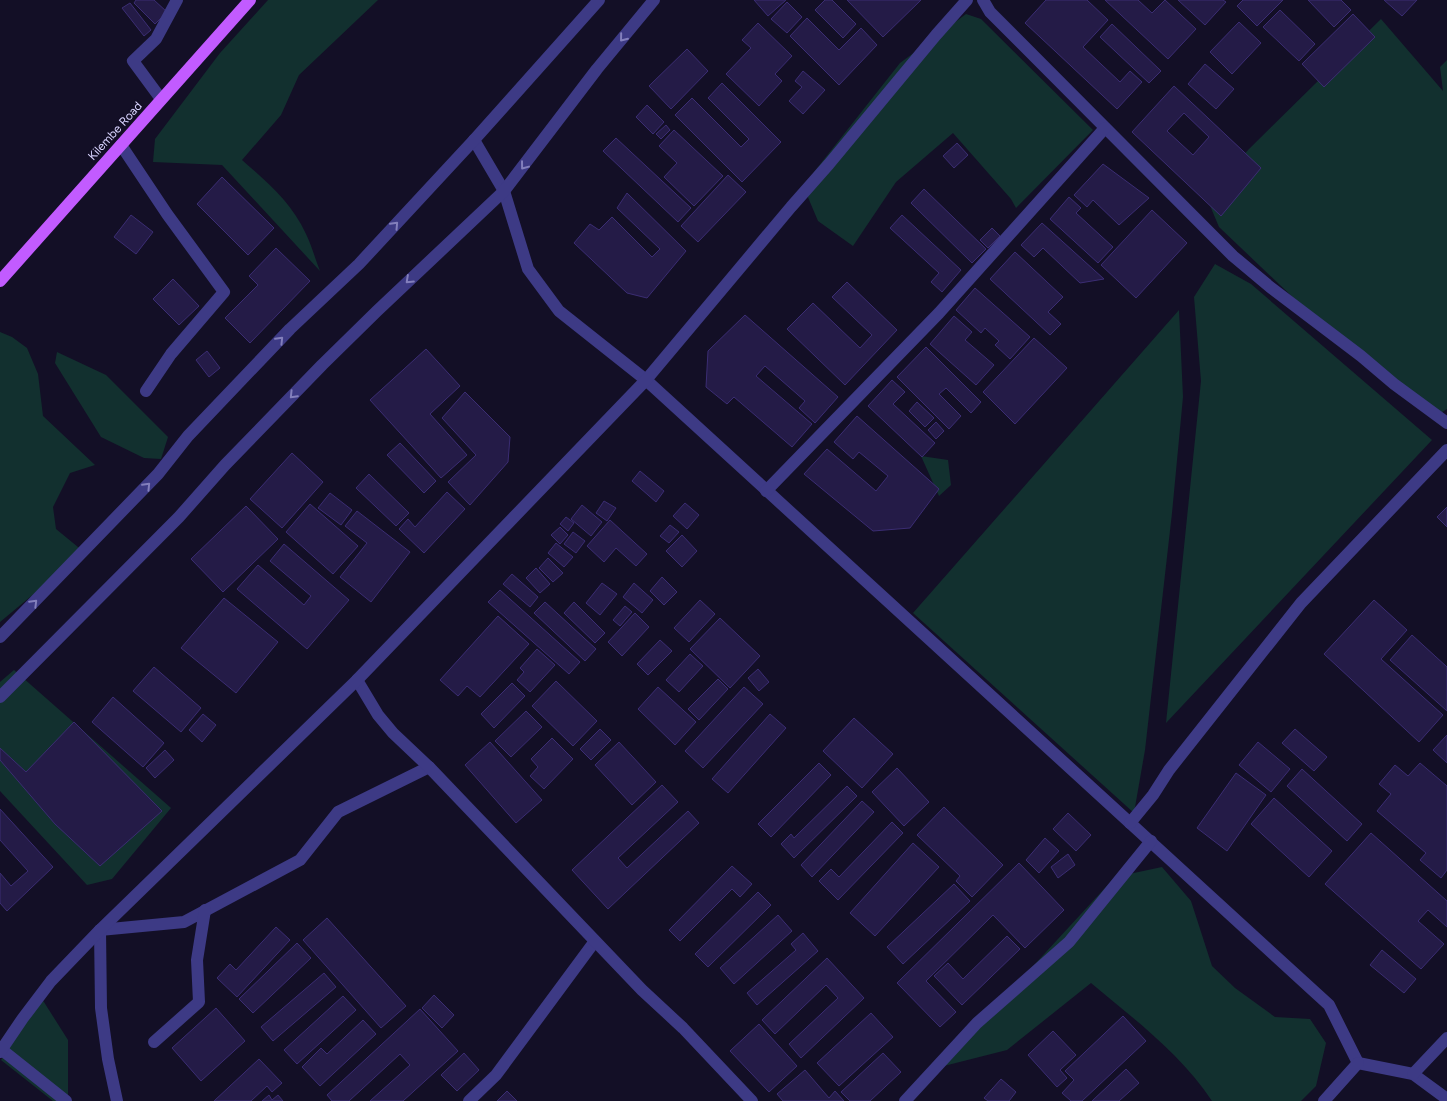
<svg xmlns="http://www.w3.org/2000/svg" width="1447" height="1101" viewBox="0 0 1447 1101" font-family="Figtree,sans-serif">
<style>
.green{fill:#12302f}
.building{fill:#241b47;stroke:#3b2d73;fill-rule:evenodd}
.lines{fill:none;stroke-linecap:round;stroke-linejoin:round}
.service{stroke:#3d3a85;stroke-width:12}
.minor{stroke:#3d3a85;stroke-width:12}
.primary{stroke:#c25bff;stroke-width:12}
.oneway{stroke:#837fbc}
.labels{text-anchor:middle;stroke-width:4;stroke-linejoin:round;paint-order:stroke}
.street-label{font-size:12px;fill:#d9d4ff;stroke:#130f26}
</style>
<rect width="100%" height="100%" fill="#130f26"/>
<g class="green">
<path d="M268,0H378L299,75L281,115L242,160C267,182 292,203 306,234C312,246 315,259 320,271L222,165L153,162L155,139L220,53Z"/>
<polygon points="966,14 981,19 1093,130 1016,208 1011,199 953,133 896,182 853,246 818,221 807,195 814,172 900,63"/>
<polygon points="1381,19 1443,91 1440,67 1447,60 1447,409 1433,418 1342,344 1219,227 1206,196 1249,149"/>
<polygon points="1215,264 1251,284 1432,440 1166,723 1201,381 1194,297"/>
<polygon points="1179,310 1183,397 1172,513 1145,750 1134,813 913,613"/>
<polygon points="0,332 12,337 27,348 38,374 43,416 95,465 70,473 53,507 56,529 84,552 0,622"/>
<polygon points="57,352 106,375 168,437 161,459 144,458 101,437 55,363"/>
<polygon points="921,456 948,460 951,485 939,496"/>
<polygon points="14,670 171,808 112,879 87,885 0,791 0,682"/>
<path d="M1162,867L1191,901L1212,966L1235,988L1275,1017L1310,1019L1326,1043L1316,1086L1301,1101H1212C1181,1054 1134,1019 1091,983L1007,1050L936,1068L1023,977L1115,877Z"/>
<polygon points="42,999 68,1040 68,1098 66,1101 53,1101 1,1060"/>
</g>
<g class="building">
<polygon points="136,0 154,0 167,12 155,24 134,3"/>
<polygon points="754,0 786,0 768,16"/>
<polygon points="825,0 832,0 856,24 843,38 815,10"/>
<polygon points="847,0 921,0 883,37"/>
<polygon points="1046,0 1087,0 1108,20 1083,47 1120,82 1130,71 1142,82 1117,109 1025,23"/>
<polygon points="1105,0 1138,0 1152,13 1165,0 1196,29 1168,59"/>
<polygon points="1178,0 1223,0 1226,2 1205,25"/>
<polygon points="1243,0 1283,0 1257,26 1237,6"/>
<polygon points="1308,0 1341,0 1351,10 1334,27"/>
<polygon points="1384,0 1417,0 1402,16"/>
<polygon points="787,2 802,17 787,33 771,19"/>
<polygon points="130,3 151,30 144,36 122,8"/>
<polygon points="1280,10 1315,44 1299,61 1263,27"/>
<polygon points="1353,14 1375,37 1324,87 1302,64"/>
<polygon points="807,18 839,50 861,28 877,45 839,85 790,36"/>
<polygon points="1239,22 1261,43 1232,74 1210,52"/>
<polygon points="758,23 792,56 775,74 782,81 759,106 726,74 751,48 742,40"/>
<polygon points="1112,24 1161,71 1149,83 1100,37"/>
<polygon points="687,49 708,71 671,109 649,86"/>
<polygon points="1205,64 1234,89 1216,109 1188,84"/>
<polygon points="803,71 825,90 803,114 789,101 802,87 795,81"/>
<polygon points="722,83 781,142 742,182 675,115 692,98 741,147 749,139 708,98"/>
<path d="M1174,86L1261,168L1221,216L1132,132ZM1184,113L1209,137L1193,155L1167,131Z"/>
<polygon points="647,105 664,122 653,134 636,117"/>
<polygon points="666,125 670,130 661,139 656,134"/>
<polygon points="674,130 723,176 694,206 664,177 677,163 659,146"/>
<polygon points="616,138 691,208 678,222 603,151"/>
<polygon points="957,143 968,155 954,168 943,156"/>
<polygon points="1103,164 1149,198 1119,225 1093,200 1087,207 1074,195"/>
<polygon points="728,175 746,192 698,242 681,226"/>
<polygon points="222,177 274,228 248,255 197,204"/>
<polygon points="924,189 986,249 972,263 911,203"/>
<polygon points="627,193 686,251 647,298 627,293 574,243 590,224 599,230 612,217 652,257 660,249 617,208"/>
<polygon points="1069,197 1081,208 1076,213 1113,247 1098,263 1050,219"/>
<polygon points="1152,210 1187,243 1136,298 1101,265"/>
<polygon points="131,215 153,232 136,254 114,237"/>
<polygon points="902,215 961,270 942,292 931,282 939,273 890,228"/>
<polygon points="1042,223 1104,279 1080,283 1043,248 1034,257 1021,245"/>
<polygon points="992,228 1000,236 988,248 980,240"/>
<polygon points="276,248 310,281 250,343 225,318 258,285 249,276"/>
<polygon points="1015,252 1063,297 1048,312 1061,324 1050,335 990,279"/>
<polygon points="173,279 199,306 179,325 153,299"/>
<polygon points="847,282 897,330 845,385 787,329 813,303 860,348 872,335 832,297"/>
<polygon points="975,288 1030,337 1010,359 995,345 999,341 985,328 981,333 956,310"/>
<polygon points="745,315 838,397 815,423 799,408 805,401 765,366 756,376 812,424 792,447 734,397 727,404 706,387 708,351"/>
<polygon points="954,316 972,332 965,340 994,365 976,385 930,344"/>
<polygon points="1034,338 1067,368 1015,424 983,392"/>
<polygon points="926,347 981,402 971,413 946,388 939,394 961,416 949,429 897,377"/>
<polygon points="426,349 460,386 430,414 467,455 441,478 370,400"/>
<polygon points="207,351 220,368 209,377 196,360"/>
<polygon points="892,380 905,392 893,404 935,443 922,457 868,406"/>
<polygon points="465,392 510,437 508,462 470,505 448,482 476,455 442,418"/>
<polygon points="917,402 934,418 925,427 909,411"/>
<polygon points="857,416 939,489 910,528 873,531 804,474 827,449 876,491 888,476 859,452 853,459 834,442"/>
<polygon points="936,422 944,431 936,439 928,430"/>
<polygon points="400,443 436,481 424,493 387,455"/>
<polygon points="292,453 323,482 282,528 250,499"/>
<polygon points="640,471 664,491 656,502 632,481"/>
<polygon points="369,474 409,513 396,526 356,488"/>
<polygon points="447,492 465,509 424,553 399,529 408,519 415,527"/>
<polygon points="330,493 352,510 341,525 318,508"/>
<polygon points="604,501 616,508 607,521 596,513"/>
<polygon points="685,503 699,515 687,529 673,516"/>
<polygon points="310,504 358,546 333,574 286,532"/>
<polygon points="582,505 602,522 591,536 571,519"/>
<polygon points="246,506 278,539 223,592 191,559"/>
<polygon points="1447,507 1447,527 1437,517"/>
<polygon points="357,511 410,552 371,602 340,577 367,543 345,526"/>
<polygon points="566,517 574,523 568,531 560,524"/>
<polygon points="610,520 647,554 636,566 616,548 604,562 587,546"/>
<polygon points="670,525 679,532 669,543 660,536"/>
<polygon points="560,527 568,535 560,544 551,535"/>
<polygon points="573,532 585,541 576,553 564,544"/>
<polygon points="682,535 697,551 682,567 666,551"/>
<polygon points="556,543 573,557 564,567 548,553"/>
<polygon points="284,544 349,600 307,649 237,589 258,565 304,605 311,596 270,561"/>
<polygon points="548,558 563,573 553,582 539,568"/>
<polygon points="536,568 550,584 540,593 526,578"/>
<polygon points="512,574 538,597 530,607 503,584"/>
<polygon points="662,577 677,592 664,605 650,591"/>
<polygon points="602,583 617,594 600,615 586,603"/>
<polygon points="634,583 653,600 642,613 623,597"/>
<polygon points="500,590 580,662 569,674 488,602"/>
<polygon points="224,598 278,642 236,693 181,648"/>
<polygon points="700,600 715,614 689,642 674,628"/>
<polygon points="1374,600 1407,630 1381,659 1443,715 1419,742 1324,654"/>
<polygon points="545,602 596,649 585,661 534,613"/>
<polygon points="574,602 605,633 595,643 564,613"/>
<polygon points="625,606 632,612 620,626 613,620"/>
<polygon points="635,613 649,627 622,656 608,642"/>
<polygon points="498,616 529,644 480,697 467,686 458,696 440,680"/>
<polygon points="720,618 760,656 730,688 690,649"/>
<polygon points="1412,635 1447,667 1447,711 1390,660"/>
<polygon points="660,640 672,651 648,675 637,664"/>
<polygon points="537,649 555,665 530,692 517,680 524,672 520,668"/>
<polygon points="690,654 703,666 679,692 666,680"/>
<polygon points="154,667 201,708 181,732 133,691"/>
<polygon points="758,669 769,682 759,691 748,678"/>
<polygon points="718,679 728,689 699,720 688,709"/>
<polygon points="556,681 597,721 573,746 532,706"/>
<polygon points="512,683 525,696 494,728 481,714"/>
<polygon points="658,687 696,722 675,745 638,709"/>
<polygon points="744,687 763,704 703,768 685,751"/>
<polygon points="113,697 164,743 143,767 92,722"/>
<polygon points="526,711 542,727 511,757 495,741"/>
<polygon points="203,714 216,725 202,742 189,730"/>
<polygon points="770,714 786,728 728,793 712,779"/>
<polygon points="854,718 893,754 862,788 823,751"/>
<polygon points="74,722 162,811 100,866 55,824 0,760 0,748 26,772"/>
<polygon points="600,729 611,740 591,760 580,749"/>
<polygon points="1295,729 1327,757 1314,771 1282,743"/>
<polygon points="1447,735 1447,763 1433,750"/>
<polygon points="552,738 573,759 544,789 530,776 538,767 531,759"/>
<polygon points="490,742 542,800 516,823 465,765"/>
<polygon points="619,742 656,782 632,805 595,765"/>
<polygon points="1258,742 1290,769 1271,792 1239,765"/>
<polygon points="165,750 174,760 155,778 146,768"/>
<polygon points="819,763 831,775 771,837 758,824"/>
<polygon points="1420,763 1447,786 1447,870 1441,878 1420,860 1426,853 1377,811 1391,794 1379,784 1395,765 1408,776"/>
<polygon points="897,768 929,802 904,826 872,792"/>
<polygon points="1302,769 1362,824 1347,841 1287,786"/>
<polygon points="1236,773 1266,795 1227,851 1197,828"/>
<polygon points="662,785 678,802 618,858 627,868 688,811 699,823 608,909 572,870"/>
<polygon points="847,786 857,796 794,858 781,844 791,834 794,838"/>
<polygon points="1274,798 1332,851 1309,877 1251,824"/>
<polygon points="862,801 874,812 812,877 801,865"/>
<polygon points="944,807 1003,865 972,897 956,881 960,876 917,835"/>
<polygon points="0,809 53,867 7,911 0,903 0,873 11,886 28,871 0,840"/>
<polygon points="1068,813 1091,835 1076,851 1053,829"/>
<polygon points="892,822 903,833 838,900 819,881 831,869 839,877"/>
<polygon points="1371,833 1447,901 1447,927 1428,910 1418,921 1444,944 1421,969 1325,884"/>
<polygon points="1045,838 1059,851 1039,873 1026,860"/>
<polygon points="913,843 939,867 875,936 850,913"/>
<polygon points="1068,854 1075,865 1058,878 1051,867"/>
<polygon points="1019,863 1064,910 1025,948 993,915 926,981 956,1012 940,1027 897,983"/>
<polygon points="732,866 752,884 740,897 732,889 680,941 669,930"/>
<polygon points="954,884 970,901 903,964 887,947"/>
<polygon points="758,892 771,905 708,967 695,954"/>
<polygon points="778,915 792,931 734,984 720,968"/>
<polygon points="327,918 406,1006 381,1028 303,940"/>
<polygon points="276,927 290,940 237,997 217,978 230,964 236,970"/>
<polygon points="803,933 818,951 757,1005 747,993 796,950 791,944"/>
<polygon points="1007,936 1020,949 962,1005 934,976 948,963 963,979"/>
<polygon points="297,943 311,958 253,1013 239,999"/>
<polygon points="1382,950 1416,979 1404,993 1370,965"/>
<polygon points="827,958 864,998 801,1058 789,1044 838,998 826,985 775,1034 762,1020"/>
<polygon points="324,973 336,987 273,1041 261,1027"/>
<polygon points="434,995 454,1015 442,1028 422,1008"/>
<polygon points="343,996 356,1010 297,1064 284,1050"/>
<polygon points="216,1008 245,1041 201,1081 172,1048"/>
<polygon points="420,1009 458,1051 403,1101 370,1101 410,1065 400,1054 349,1101 332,1101 327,1095"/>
<polygon points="871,1013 893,1037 839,1086 817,1063"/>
<polygon points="1123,1016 1146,1041 1082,1101 1071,1101 1062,1093 1074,1080 1065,1071"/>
<polygon points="363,1020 376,1034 320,1086 302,1067 321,1048 327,1054"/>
<polygon points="759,1024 797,1066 769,1092 730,1051"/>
<polygon points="1053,1031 1076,1055 1060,1070 1067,1078 1057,1087 1028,1055"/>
<polygon points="464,1053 479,1070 457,1091 441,1075"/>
<polygon points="883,1053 901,1072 870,1101 850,1101 841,1092"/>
<polygon points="259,1059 282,1083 272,1092 267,1086 251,1101 214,1101"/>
<polygon points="1126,1069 1139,1083 1119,1101 1092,1101"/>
<polygon points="805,1070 829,1098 835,1091 844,1101 783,1101 777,1094"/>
<polygon points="1001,1079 1016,1092 1009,1101 988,1101 984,1098"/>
<polygon points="507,1091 517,1101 497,1101"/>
<polygon points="269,1095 272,1100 278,1095 283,1101 262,1101"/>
</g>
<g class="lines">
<g class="service">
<polyline points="161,99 133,61 156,39 177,0"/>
<polyline points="121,145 167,214 224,292 171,354 146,391"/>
<polyline points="100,930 184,922 300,860 338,812 429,767"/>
<polyline points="154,1042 199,1002 197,960 205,910"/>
<polyline points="469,1101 496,1075 595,941"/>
</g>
<g class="minor">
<polyline points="983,0 990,12 1233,256 1270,287 1361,356 1394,384 1447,423"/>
<polyline points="474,140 504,191 528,269 559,311 646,380 1329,1005 1358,1063"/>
<polyline points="766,491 939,313 1105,128"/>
<polyline points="0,637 158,474 188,436 290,329 359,264 474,140 599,0"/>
<polyline points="357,680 378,715 393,733 429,767 642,990 683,1028 752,1101"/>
<polyline points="0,697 179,517 225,465 322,365 377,311 504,191 597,69 654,0"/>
<polyline points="1130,823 1153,795 1169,770 1301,603 1447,450"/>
<polyline points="100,930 101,1008 108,1059 117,1101"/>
<polyline points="2,1050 66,1101"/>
<polyline points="0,1052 23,1018 51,981 100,930 357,680 646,380 791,207 829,164 936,35 967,0"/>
<polyline points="1358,1063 1413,1074 1447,1099"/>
<polyline points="1413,1074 1447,1038"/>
<polyline points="905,1101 977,1023 1069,942 1151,841"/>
<polyline points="1324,1101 1358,1063"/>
</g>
<polyline class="primary" points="0,281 250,0"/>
</g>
<defs><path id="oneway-chevron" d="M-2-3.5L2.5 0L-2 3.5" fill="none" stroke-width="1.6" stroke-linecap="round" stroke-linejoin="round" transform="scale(1.25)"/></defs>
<g class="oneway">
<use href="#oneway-chevron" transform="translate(623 38) rotate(129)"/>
<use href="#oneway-chevron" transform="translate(524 166) rotate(127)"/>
<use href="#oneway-chevron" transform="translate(395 225) rotate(-47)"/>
<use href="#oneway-chevron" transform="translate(409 280) rotate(137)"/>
<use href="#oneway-chevron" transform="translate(280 340) rotate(-46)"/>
<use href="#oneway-chevron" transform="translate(293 395) rotate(134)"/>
<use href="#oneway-chevron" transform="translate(147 486) rotate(-46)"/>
<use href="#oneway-chevron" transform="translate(34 603) rotate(-45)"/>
</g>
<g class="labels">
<g class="street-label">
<text transform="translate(115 131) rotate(-48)" y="4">Kilembe Road</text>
</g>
</g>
</svg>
